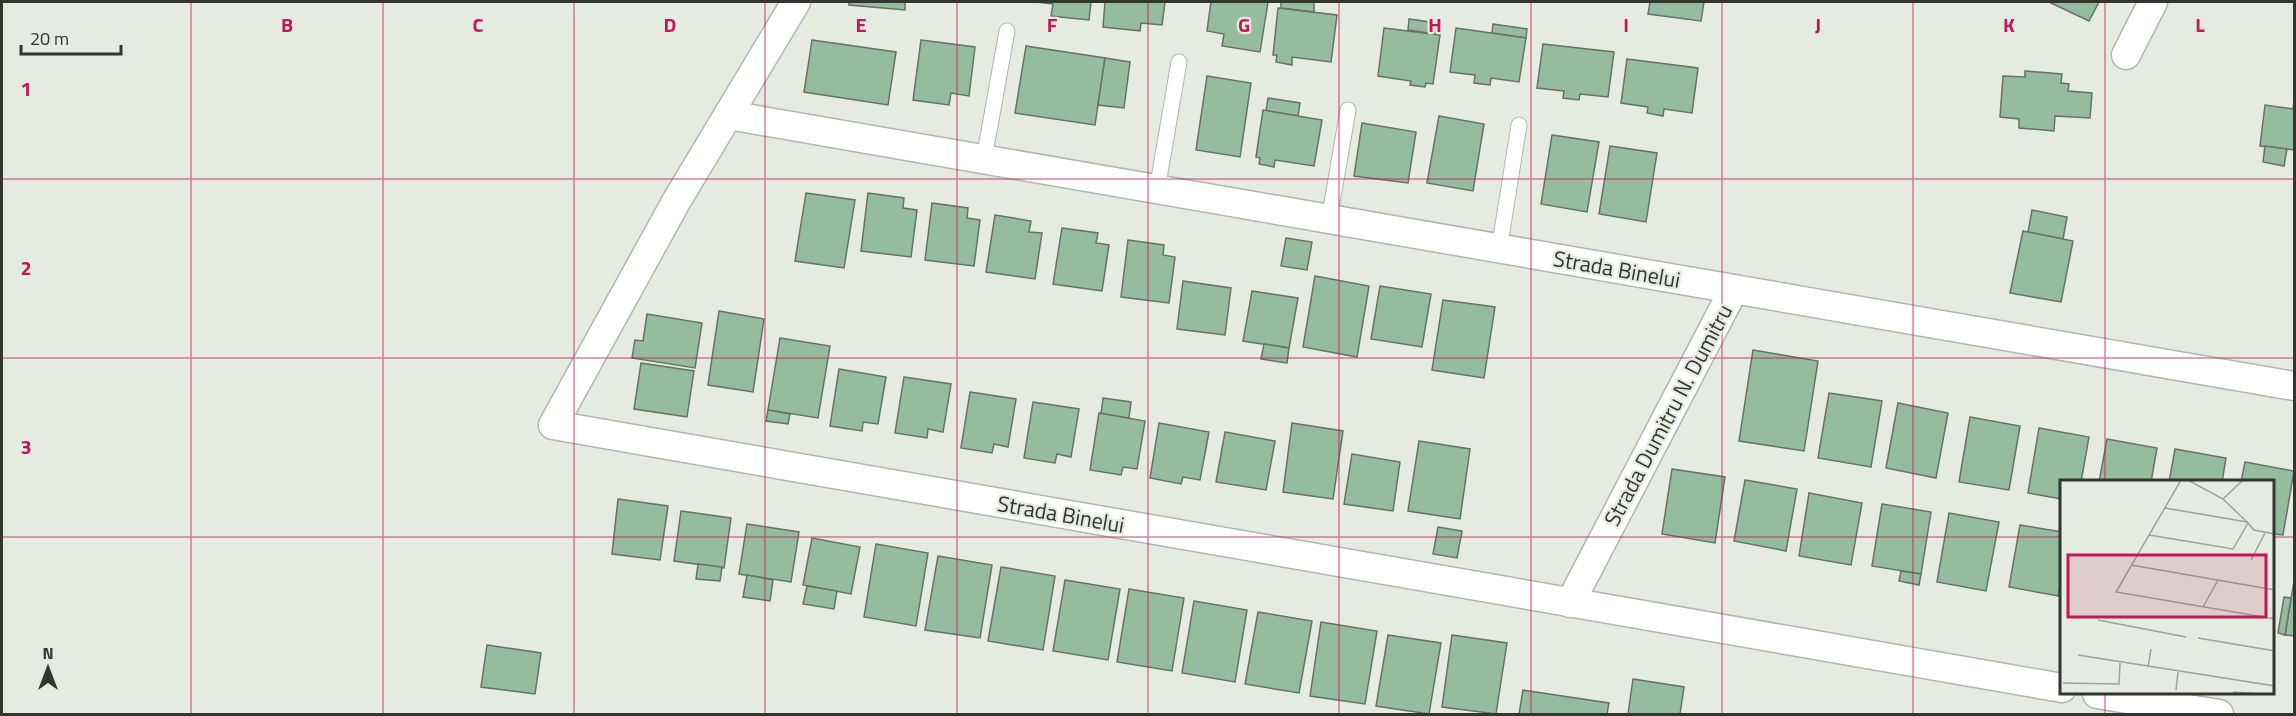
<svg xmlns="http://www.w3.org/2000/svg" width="2296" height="716" viewBox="0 0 2296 716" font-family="'Titillium Web',sans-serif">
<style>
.building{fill:#95bc9e;stroke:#677169;stroke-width:1.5}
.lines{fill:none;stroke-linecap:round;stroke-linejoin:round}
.service-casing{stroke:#b1b7ad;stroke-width:17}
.minor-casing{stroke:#b1b7ad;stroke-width:31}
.service{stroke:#fff;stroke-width:15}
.minor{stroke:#fff;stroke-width:28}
.grid{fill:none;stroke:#c2185b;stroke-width:1.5;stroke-opacity:0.55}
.labels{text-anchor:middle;stroke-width:4.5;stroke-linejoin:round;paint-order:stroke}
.street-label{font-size:22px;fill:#323530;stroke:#e5ebe0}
.inset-road{fill:none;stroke:#9da29a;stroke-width:1.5}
.view{fill:#c2185b;fill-opacity:0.15;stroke:#c2185b;stroke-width:3}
.inset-edge{fill:none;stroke:#323530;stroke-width:3}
.grid-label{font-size:20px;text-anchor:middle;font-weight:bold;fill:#c2185b;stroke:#e5ebe0;stroke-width:4.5;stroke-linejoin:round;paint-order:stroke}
</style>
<rect width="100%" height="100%" fill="#e5ebe0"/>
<g class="building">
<polygon points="849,2 905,2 905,10 849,5"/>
<polygon points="1036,2 1091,2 1089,20 1051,16 1053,4"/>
<polygon points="1105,2 1165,2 1162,25 1141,23 1140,31 1103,27"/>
<polygon points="1211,2 1268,2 1260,52 1222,46 1224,34 1207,31"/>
<polygon points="1281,2 1314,2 1314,12 1281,8"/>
<polygon points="1650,2 1704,2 1701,21 1648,14"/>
<polygon points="2049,2 2099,2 2089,21"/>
<polygon points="1278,8 1337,15 1331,62 1292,57 1292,65 1276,62 1277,55 1273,55"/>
<polygon points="1409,19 1437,23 1436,34 1408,30"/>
<polygon points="1493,24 1527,29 1526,38 1492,33"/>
<polygon points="1384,28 1440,35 1433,84 1426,83 1425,87 1410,85 1411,81 1378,76"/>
<polygon points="1456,28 1526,38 1519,82 1491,78 1490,85 1474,83 1475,75 1450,72"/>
<polygon points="812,40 896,52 888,105 804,92"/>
<polygon points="921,40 975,47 969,96 951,93 949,105 913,100"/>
<polygon points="1543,44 1614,52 1608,97 1580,94 1579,100 1563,98 1564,91 1537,88"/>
<polygon points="1026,46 1105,58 1095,125 1015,113"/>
<polygon points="1105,58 1130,62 1124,108 1098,105"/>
<polygon points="1627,59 1698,68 1692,113 1664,109 1663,116 1647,113 1648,107 1621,103"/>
<polygon points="2025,71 2062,74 2061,83 2069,84 2068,91 2092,93 2090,118 2055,116 2054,131 2019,128 2019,119 2000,117 2003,76 2025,77"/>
<polygon points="1207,76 1251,83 1240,157 1196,150"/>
<polygon points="1268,98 1300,103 1298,116 1266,111"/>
<polygon points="2294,100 2294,150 2260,146 2265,105 2293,109"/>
<polygon points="1263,110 1322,120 1314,166 1275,160 1274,167 1259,164 1260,158 1256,157"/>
<polygon points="1439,116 1484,124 1473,191 1427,183"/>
<polygon points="1362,123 1416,132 1408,183 1354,176"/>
<polygon points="1552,135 1599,142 1587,212 1541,204"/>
<polygon points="1610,146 1657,153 1646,222 1599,214"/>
<polygon points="2265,146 2287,149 2284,166 2263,162"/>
<polygon points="806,193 855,200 844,268 795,261"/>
<polygon points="868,193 904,198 903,208 917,210 911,257 861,251"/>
<polygon points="932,203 968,208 967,218 980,220 974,266 925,260"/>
<polygon points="2032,210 2067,217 2063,239 2028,232"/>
<polygon points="995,215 1031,221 1029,232 1042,233 1035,279 986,272"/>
<polygon points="1062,228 1098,233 1096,243 1109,245 1102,291 1053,284"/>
<polygon points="2023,231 2073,241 2061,302 2010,293"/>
<polygon points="1286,238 1312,242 1307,270 1281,266"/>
<polygon points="1128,240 1164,245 1163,255 1175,257 1169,303 1121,297"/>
<polygon points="1315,276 1369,286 1357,357 1303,347"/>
<polygon points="1183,281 1231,288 1225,335 1177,329"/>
<polygon points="1380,286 1431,294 1422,347 1371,339"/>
<polygon points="1252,291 1298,298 1289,348 1243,341"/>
<polygon points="1443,300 1495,307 1484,378 1432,370"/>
<polygon points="719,311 764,319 753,392 708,385"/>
<polygon points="647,314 702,323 695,368 632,358 635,340 643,341"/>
<polygon points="780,338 830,346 818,418 768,410"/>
<polygon points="1264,344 1289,348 1287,363 1261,359"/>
<polygon points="1753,350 1818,361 1804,451 1739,441"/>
<polygon points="641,363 694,371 687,417 634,409"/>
<polygon points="839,369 886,377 878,424 863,422 862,431 830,426"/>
<polygon points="904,377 951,384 943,432 928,429 927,438 895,433"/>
<polygon points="970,392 1016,399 1008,447 994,444 992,453 961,448"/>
<polygon points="1829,393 1882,401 1871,467 1818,458"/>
<polygon points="1103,398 1131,402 1129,418 1101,414"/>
<polygon points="1033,402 1079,409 1071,457 1057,454 1055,463 1024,458"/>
<polygon points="1898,403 1948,413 1936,478 1886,468"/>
<polygon points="768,410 790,414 788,424 766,421"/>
<polygon points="1099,413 1145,421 1137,469 1123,467 1121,475 1090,470"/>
<polygon points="1970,417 2020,426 2009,490 1959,482"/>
<polygon points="1159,423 1209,432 1200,480 1183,477 1181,484 1150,478"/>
<polygon points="1292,423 1343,431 1333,499 1283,492"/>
<polygon points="2039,428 2089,437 2081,482 2062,482 2062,499 2028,493"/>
<polygon points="1225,432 1275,441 1266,490 1216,482"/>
<polygon points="2107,439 2157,448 2151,482 2099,482"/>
<polygon points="1419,441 1470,449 1460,519 1408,511"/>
<polygon points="2175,449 2226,458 2222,482 2169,482"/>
<polygon points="1352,454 1400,462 1393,511 1344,504"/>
<polygon points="2245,462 2294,471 2283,535 2274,534 2274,482 2241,482"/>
<polygon points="1672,469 1725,477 1715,543 1662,534"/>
<polygon points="1745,480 1797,489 1786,551 1734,541"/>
<polygon points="1809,493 1862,503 1851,565 1799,556"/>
<polygon points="618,499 668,506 660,560 612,554"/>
<polygon points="1882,504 1931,512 1921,574 1872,566"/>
<polygon points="681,511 731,518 724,568 674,561"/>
<polygon points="1949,513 1999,522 1986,591 1937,582"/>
<polygon points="747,524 799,532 791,582 739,574"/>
<polygon points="2020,525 2062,532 2062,573 2058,596 2009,587"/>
<polygon points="1438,527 1462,531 1457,558 1433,554"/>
<polygon points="812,538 860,547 851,594 803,585"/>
<polygon points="876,544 928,553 916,626 864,617"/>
<polygon points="938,556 992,565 980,638 925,630"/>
<polygon points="698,564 722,567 720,581 696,579"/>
<polygon points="1001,567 1055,576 1043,650 988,641"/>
<polygon points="1901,571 1921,574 1919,585 1899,581"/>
<polygon points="747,575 773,580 770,601 743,597"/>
<polygon points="1065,580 1120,589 1108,660 1053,651"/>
<polygon points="2294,581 2294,636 2285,635"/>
<polygon points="807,586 837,591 834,609 803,604"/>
<polygon points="1129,589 1184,598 1172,671 1117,662"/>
<polygon points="2284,597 2291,598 2285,635 2278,633"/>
<polygon points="1194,601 1247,610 1235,682 1182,673"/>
<polygon points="1258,612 1312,621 1299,693 1245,684"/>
<polygon points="1321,622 1377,631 1365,704 1310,696"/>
<polygon points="1388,635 1441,643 1429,714 1376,706"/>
<polygon points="1452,635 1507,643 1496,714 1442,707"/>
<polygon points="487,645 541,653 535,694 481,687"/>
<polygon points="1633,679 1684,687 1680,714 1628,714"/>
<polygon points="1523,690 1609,703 1607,714 1519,714"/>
</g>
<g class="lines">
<defs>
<g id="service">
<polyline points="984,159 1007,31"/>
<polyline points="1157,190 1179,62"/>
<polyline points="1329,220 1348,110"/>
<polyline points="1499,250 1519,125"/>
</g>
<g id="minor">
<polyline points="796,2 677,200 553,425 2062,688"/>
<polyline points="2126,55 2153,2"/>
<polyline points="728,115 2294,386"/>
<polyline points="1570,603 1734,289"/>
<polyline points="2097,694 2219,714"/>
</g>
</defs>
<use href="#service" class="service-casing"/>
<use href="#minor" class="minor-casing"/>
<use href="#service" class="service"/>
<use href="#minor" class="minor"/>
</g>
<path class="grid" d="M191,2V714M383,2V714M574,2V714M765,2V714M957,2V714M1148,2V714M1339,2V714M1531,2V714M1722,2V714M1913,2V714M2105,2V482M2,179H2294M2,358H2294M2,537H2062M2274,537H2294M2105,694V714"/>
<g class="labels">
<g class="street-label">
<text transform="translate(1617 269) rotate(10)" y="8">Strada Binelui</text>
<text transform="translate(1668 415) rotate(-62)" y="8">Strada Dumitru N. Dumitru</text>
<text transform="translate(1061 514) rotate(10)" y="8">Strada Binelui</text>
</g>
</g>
<g transform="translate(2060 480)">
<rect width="214" height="214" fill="#e5ebe0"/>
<path class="inset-road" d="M121,0L56,112L215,139M128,0L163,19L187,42M163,19L183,0M105,28L187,42L194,50L215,54M89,55L173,69L188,43M191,80L205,53M71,85L215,110M143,127L158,100M38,140L126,157M138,158L215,171M18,175L215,206M88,187L91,169M3,203L59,204L60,183M116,210L118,192M173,212L198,214"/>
<path class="view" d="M8,75H206V137H8Z"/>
<rect width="214" height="214" class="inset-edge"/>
</g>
<g class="grid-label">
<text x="287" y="32">B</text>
<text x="478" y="32">C</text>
<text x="670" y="32">D</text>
<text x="861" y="32">E</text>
<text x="1052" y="32">F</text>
<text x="1244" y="32">G</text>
<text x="1435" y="32">H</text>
<text x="1626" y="32">I</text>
<text x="1818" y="32">J</text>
<text x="2009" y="32">K</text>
<text x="2200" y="32">L</text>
<text x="26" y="96">1</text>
<text x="26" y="275">2</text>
<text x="26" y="454">3</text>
</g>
<rect width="2296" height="716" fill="none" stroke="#323530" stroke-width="6"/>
<g transform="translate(48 668)" stroke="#e5ebe0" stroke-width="4.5" paint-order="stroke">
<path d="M0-4.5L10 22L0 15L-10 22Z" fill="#323530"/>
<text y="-9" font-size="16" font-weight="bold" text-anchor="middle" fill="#323530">N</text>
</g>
<path d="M21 45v9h100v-9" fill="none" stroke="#323530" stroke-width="3"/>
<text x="30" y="45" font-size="18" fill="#323530" stroke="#e5ebe0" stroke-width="4.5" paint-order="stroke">20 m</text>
</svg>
